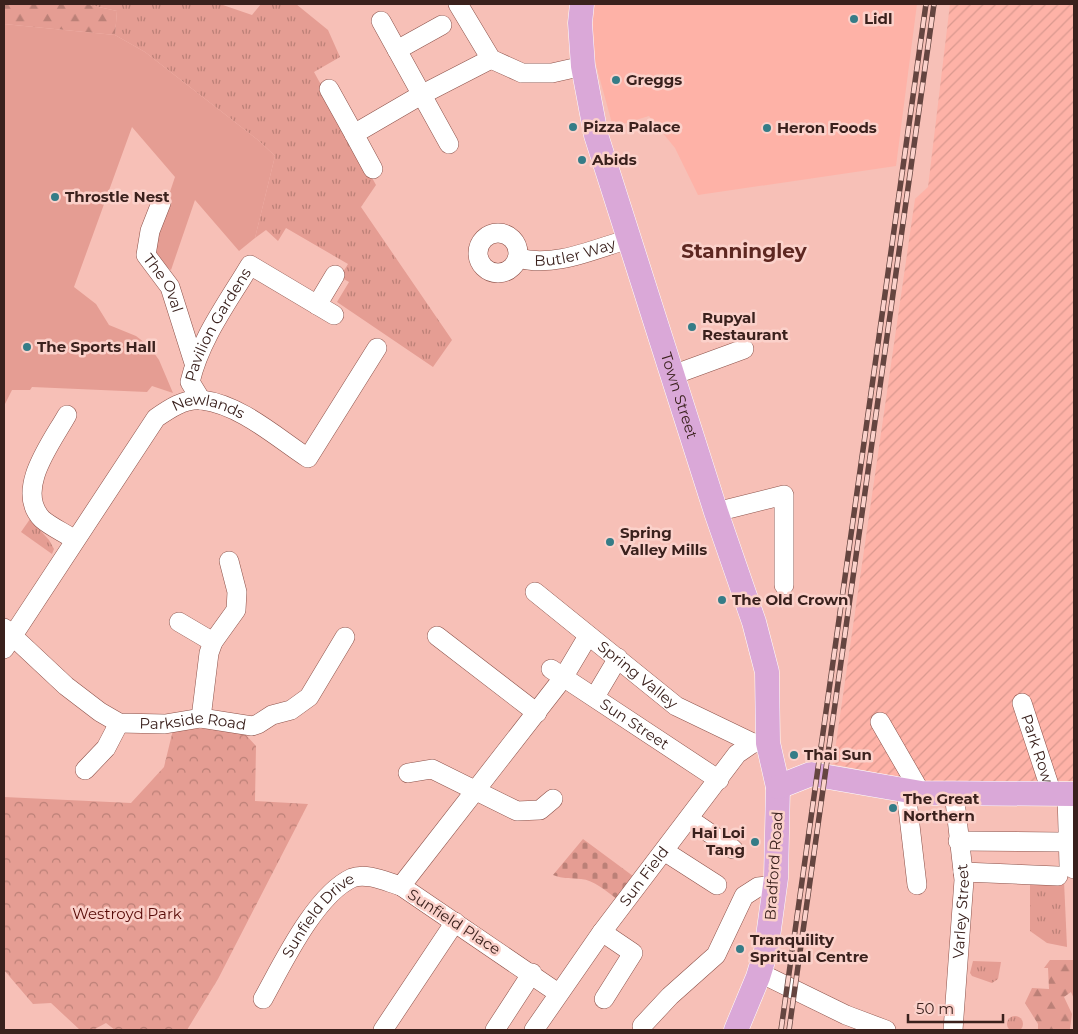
<svg xmlns="http://www.w3.org/2000/svg" width="1078" height="1034" viewBox="0 0 1078 1034" font-family="Montserrat,sans-serif">
<style>
.built{fill:#feb2a7}
.industrial{fill:url(#industrial-furrows)}
.grass{fill:url(#grass-tufts)}
.forest{fill:url(#forest-firs)}
.cemetery{fill:url(#cemetery-stones)}
.park{fill:url(#park-crowns)}
.garden{fill:#e59d93}
.lines{fill:none;stroke-linecap:round;stroke-linejoin:round}
.minor-casing{stroke:#8c5149;stroke-width:20}
.major-casing{stroke:#fff;stroke-width:25}
.minor{stroke:#fff;stroke-width:19}
.major{stroke:#daa8d8;stroke-width:24}
.rail-casing{stroke:#654540;stroke-width:5.5}
.rail{stroke:#fbd1ca;stroke-width:4;stroke-dasharray:11;stroke-linecap:butt}
.poi-dot{fill:#357c87;stroke:#fbd1ca;stroke-width:2}
.labels{text-anchor:middle;stroke-width:5;stroke-linejoin:round;paint-order:stroke}
.poi-label{font-size:15px;font-weight:bold;fill:#3a211d;stroke:#fbd1ca;text-anchor:start}
.street-label{font-size:15px;fill:#3a211d;stroke:#fbd1ca}
.park-label{font-size:15px;fill:#580b08;stroke:#fbd1ca}
.district-label{font-size:20px;font-weight:bold;fill:#5d2721;stroke:#fbd1ca}
</style>
<defs>
<pattern id="industrial-furrows" width="10" height="10" patternUnits="userSpaceOnUse" patternTransform="scale(1.25)"><rect width="10" height="10" fill="#feb2a7"/><path d="M-1 1l2-2M0 10L10 0M9 11l2-2" fill="none" stroke="#da998f"/></pattern>
<pattern id="grass-tufts" width="24" height="20" patternUnits="userSpaceOnUse" patternTransform="scale(1.25)"><rect width="24" height="20" fill="#e59d93"/><path d="M3 7l-1-3M5 7V3M7 7l1-3M15 17l-1-3M17 17v-4M19 17l1-3" fill="none" stroke="#bb8077"/></pattern>
<pattern id="forest-firs" width="22" height="20" patternUnits="userSpaceOnUse" patternTransform="scale(1.25)"><rect width="22" height="20" fill="#e59d93"/><path d="M5 1l3.5 6h-7zM16 11l3.5 6h-7z" fill="#bb8077"/></pattern>
<pattern id="cemetery-stones" width="16" height="16" patternUnits="userSpaceOnUse" patternTransform="scale(1.25)"><rect width="16" height="16" fill="#e59d93"/><path d="M2 7V4a2 2 0 0 1 4 0v3zM10 15v-3a2 2 0 0 1 4 0v3z" fill="#bb8077"/></pattern>
<pattern id="park-crowns" width="20" height="18" patternUnits="userSpaceOnUse" patternTransform="scale(1.25)"><rect width="20" height="18" fill="#e59d93"/><path d="M2 6a3 3 0 1 1 6 0M12 15a3 3 0 1 1 6 0" fill="none" stroke="#bb8077"/></pattern>
</defs>
<rect width="100%" height="100%" fill="#f7c0b7"/>
<polygon class="built" points="583,4 917,4 896,166 698,195 675,148 649,116 613,127 587,32"/>
<polygon class="industrial" points="950,4 1074,4 1074,781 923,782 833,764 915,199 928,187"/>
<g class="grass">
<polygon points="85,4 220,4 252,15 261,4 296,4 328,30 340,57 314,72 376,185 361,207 452,340 433,367 337,302 349,282 340,277 348,264 286,228 278,241 266,230 255,238 275,156 258,140 145,52 115,35 117,11"/>
<polygon points="30,519 49,540 54,549 52,554 21,532"/>
<polygon points="1030,879 1064,881 1067,947 1047,943 1030,931"/>
<polygon points="973,961 1001,962 998,979 992,983 972,976 970,973"/>
<circle cx="1015" cy="1024" r="8"/>
</g>
<g class="forest">
<polygon points="4,4 85,4 117,11 115,35 4,24"/>
<polygon points="1074,960 1074,999 1071,992 1064,997 1072,1014 1070,1029 1038,1030 1038,1024 1025,1003 1032,988 1049,989 1048,968 1044,968 1050,960"/>
</g>
<path class="cemetery" d="M583,839L633,876L617,899C606,891 594,880 581,879C571,878 563,879 553,875Z"/>
<polygon class="park" points="219,728 245,734 256,746 255,801 308,804 218,979 187,1030 115,1030 106,1023 93,1030 80,1030 51,1003 33,1004 4,970 4,797 131,803 164,767 173,730"/>
<polygon class="garden" points="4,24 115,35 145,52 258,140 275,156 255,238 239,251 195,200 171,270 157,259 153,242 175,177 132,127 74,287 96,304 109,325 136,336 149,346 159,360 173,393 152,386 147,392 32,387 30,390 12,390 4,406"/>
<g class="lines">
<defs>
<g id="minor">
<polyline points="458,4 491,59 522,73 552,73 583,66"/>
<polyline points="381,21 449,144"/>
<polyline points="397,50 442,25"/>
<polyline points="329,89 354,134"/>
<polyline points="373,169 354,134 421,95 491,59"/>
<path id="s1" d="M161,203L150,231L146,255L170,287L194,363"/>
<circle cx="498" cy="253" r="20"/>
<path id="s2" d="M518,258C554,268 594,249 629,239"/>
<polyline points="317,305 335,275"/>
<polyline points="673,375 744,349"/>
<path id="s3" d="M201,400L190,382C200,339 228,302 250,265L334,315"/>
<path d="M67,415C52,442 14,490 42,519C51,527 65,533 75,540"/>
<polyline points="716,512 784,495 784,585"/>
<path id="s4" d="M535,592L676,706L753,743"/>
<polyline points="179,622 213,642"/>
<path id="s5" d="M4,628L66,686L100,712L119,723L165,724L201,718L252,726L258,724L272,715L291,710L309,697L345,637"/>
<polyline points="437,636 537,713"/>
<path id="s6" d="M4,649L156,418C169,409 185,398 202,400C241,405 276,437 308,458L377,348"/>
<path id="s7" d="M551,669L719,780"/>
<polyline points="599,690 618,658"/>
<path id="s8" d="M1022,703L1052,794"/>
<polyline points="201,718 209,653 213,642 236,610 237,592 229,561"/>
<polyline points="880,722 921,793"/>
<polyline points="85,770 106,748 119,723"/>
<polyline points="408,773 432,769 517,811 540,810 553,799"/>
<polyline points="906,791 917,885"/>
<polyline points="1067,794 1069,866 1074,869"/>
<polyline points="689,819 733,849"/>
<polyline points="958,841 1060,842"/>
<polyline points="664,851 717,885"/>
<polyline points="963,872 1058,876"/>
<polyline points="602,932 633,953 604,999"/>
<polyline points="760,973 846,1015 886,1030"/>
<polyline points="558,993 401,886 563,678 588,636"/>
<path id="s9" d="M263,999C282,965 315,895 352,878C366,872 387,882 401,886"/>
<polyline points="642,1026 670,996 716,955 744,896 758,887 775,885"/>
<polyline points="383,1030 455,922"/>
<polyline points="495,1030 532,973"/>
<path id="s10" d="M534,1030L602,932L737,754L753,743H768"/>
<path id="s11" d="M953,1030L964,880L954,792"/>
</g>
<g id="major">
<path id="s12" d="M582,4L580,23L583,66L596,135L716,512L754,622L767,672L768,743L778,787L776,878L766,951L758,977L736,1030"/>
<polyline points="778,787 811,774 921,793 1074,794"/>
</g>
</defs>
<use href="#minor" class="minor-casing"/>
<use href="#major" class="major-casing"/>
<use href="#minor" class="minor"/>
<use href="#major" class="major"/>
<defs>
<g id="rail">
<polyline points="781,1030 926,4"/>
<polyline points="789,1030 934,4"/>
</g>
</defs>
<use href="#rail" class="rail-casing"/>
<use href="#rail" class="rail"/>
</g>
<g class="poi-dot">
<circle cx="854" cy="19" r="5"/>
<circle cx="616" cy="80" r="5"/>
<circle cx="573" cy="127" r="5"/>
<circle cx="767" cy="128" r="5"/>
<circle cx="582" cy="160" r="5"/>
<circle cx="55" cy="197" r="5"/>
<circle cx="692" cy="327" r="5"/>
<circle cx="27" cy="347" r="5"/>
<circle cx="610" cy="542" r="5"/>
<circle cx="722" cy="600" r="5"/>
<circle cx="794" cy="755" r="5"/>
<circle cx="893" cy="808" r="5"/>
<circle cx="755" cy="842" r="5"/>
<circle cx="740" cy="949" r="5"/>
</g>
<g class="labels">
<g class="poi-label">
<text x="864" y="24">Lidl</text>
<text x="626" y="85">Greggs</text>
<text x="583" y="132">Pizza Palace</text>
<text x="777" y="133">Heron Foods</text>
<text x="592" y="165">Abids</text>
<text x="65" y="202">Throstle Nest</text>
<text x="702" y="323">Rupyal<tspan x="702" dy="17">Restaurant</tspan></text>
<text x="37" y="352">The Sports Hall</text>
<text x="620" y="538">Spring<tspan x="620" dy="17">Valley Mills</tspan></text>
<text x="732" y="605">The Old Crown</text>
<text x="804" y="760">Thai Sun</text>
<text x="903" y="804">The Great<tspan x="903" dy="17">Northern</tspan></text>
<text x="745" y="838" text-anchor="end">Hai Loi<tspan x="745" dy="17">Tang</tspan></text>
<text x="750" y="945">Tranquility<tspan x="750" dy="17">Spritual Centre</tspan></text>
</g>
<g class="street-label">
<text dy="5" stroke="none"><textPath href="#s2" startOffset="58">Butler Way</textPath></text>
<text dy="5" stroke="none"><textPath href="#s1" startOffset="88">The Oval</textPath></text>
<text dy="5" stroke="none"><textPath href="#s3" startOffset="85">Pavilion Gardens</textPath></text>
<text dy="5" stroke="none"><textPath href="#s12" startOffset="406">Town Street</textPath></text>
<text dy="5" stroke="none"><textPath href="#s6" startOffset="334">Newlands</textPath></text>
<text dy="5" stroke="none"><textPath href="#s4" startOffset="132">Spring Valley</textPath></text>
<text dy="5" stroke="none"><textPath href="#s5" startOffset="224">Parkside Road</textPath></text>
<text dy="5" stroke="none"><textPath href="#s7" startOffset="100">Sun Street</textPath></text>
<text dy="5" stroke="none"><textPath href="#s8" startOffset="48">Park Row</textPath></text>
<text transform="translate(774 866) rotate(-86)" y="5">Bradford Road</text>
<text dy="5" stroke="none"><textPath href="#s10" startOffset="189">Sun Field</textPath></text>
<text dy="5" stroke="none"><textPath href="#s11" startOffset="119">Varley Street</textPath></text>
<text dy="5" stroke="none"><textPath href="#s9" startOffset="101">Sunfield Drive</textPath></text>
<text transform="translate(454 922) rotate(33)" y="5">Sunfield Place</text>
</g>
<g class="park-label">
<text x="127" y="919">Westroyd Park</text>
</g>
<g class="district-label">
<text x="744" y="258">Stanningley</text>
</g>
</g>
<rect width="1078" height="1034" fill="none" stroke="#3a211d" stroke-width="10"/>
<path d="M908 1014v8h95v-8" fill="none" stroke="#3a211d" stroke-width="2.5"/>
<text x="916" y="1014" font-size="15" fill="#3a211d" stroke="#fbd1ca" stroke-width="4" paint-order="stroke">50 m</text>
</svg>
